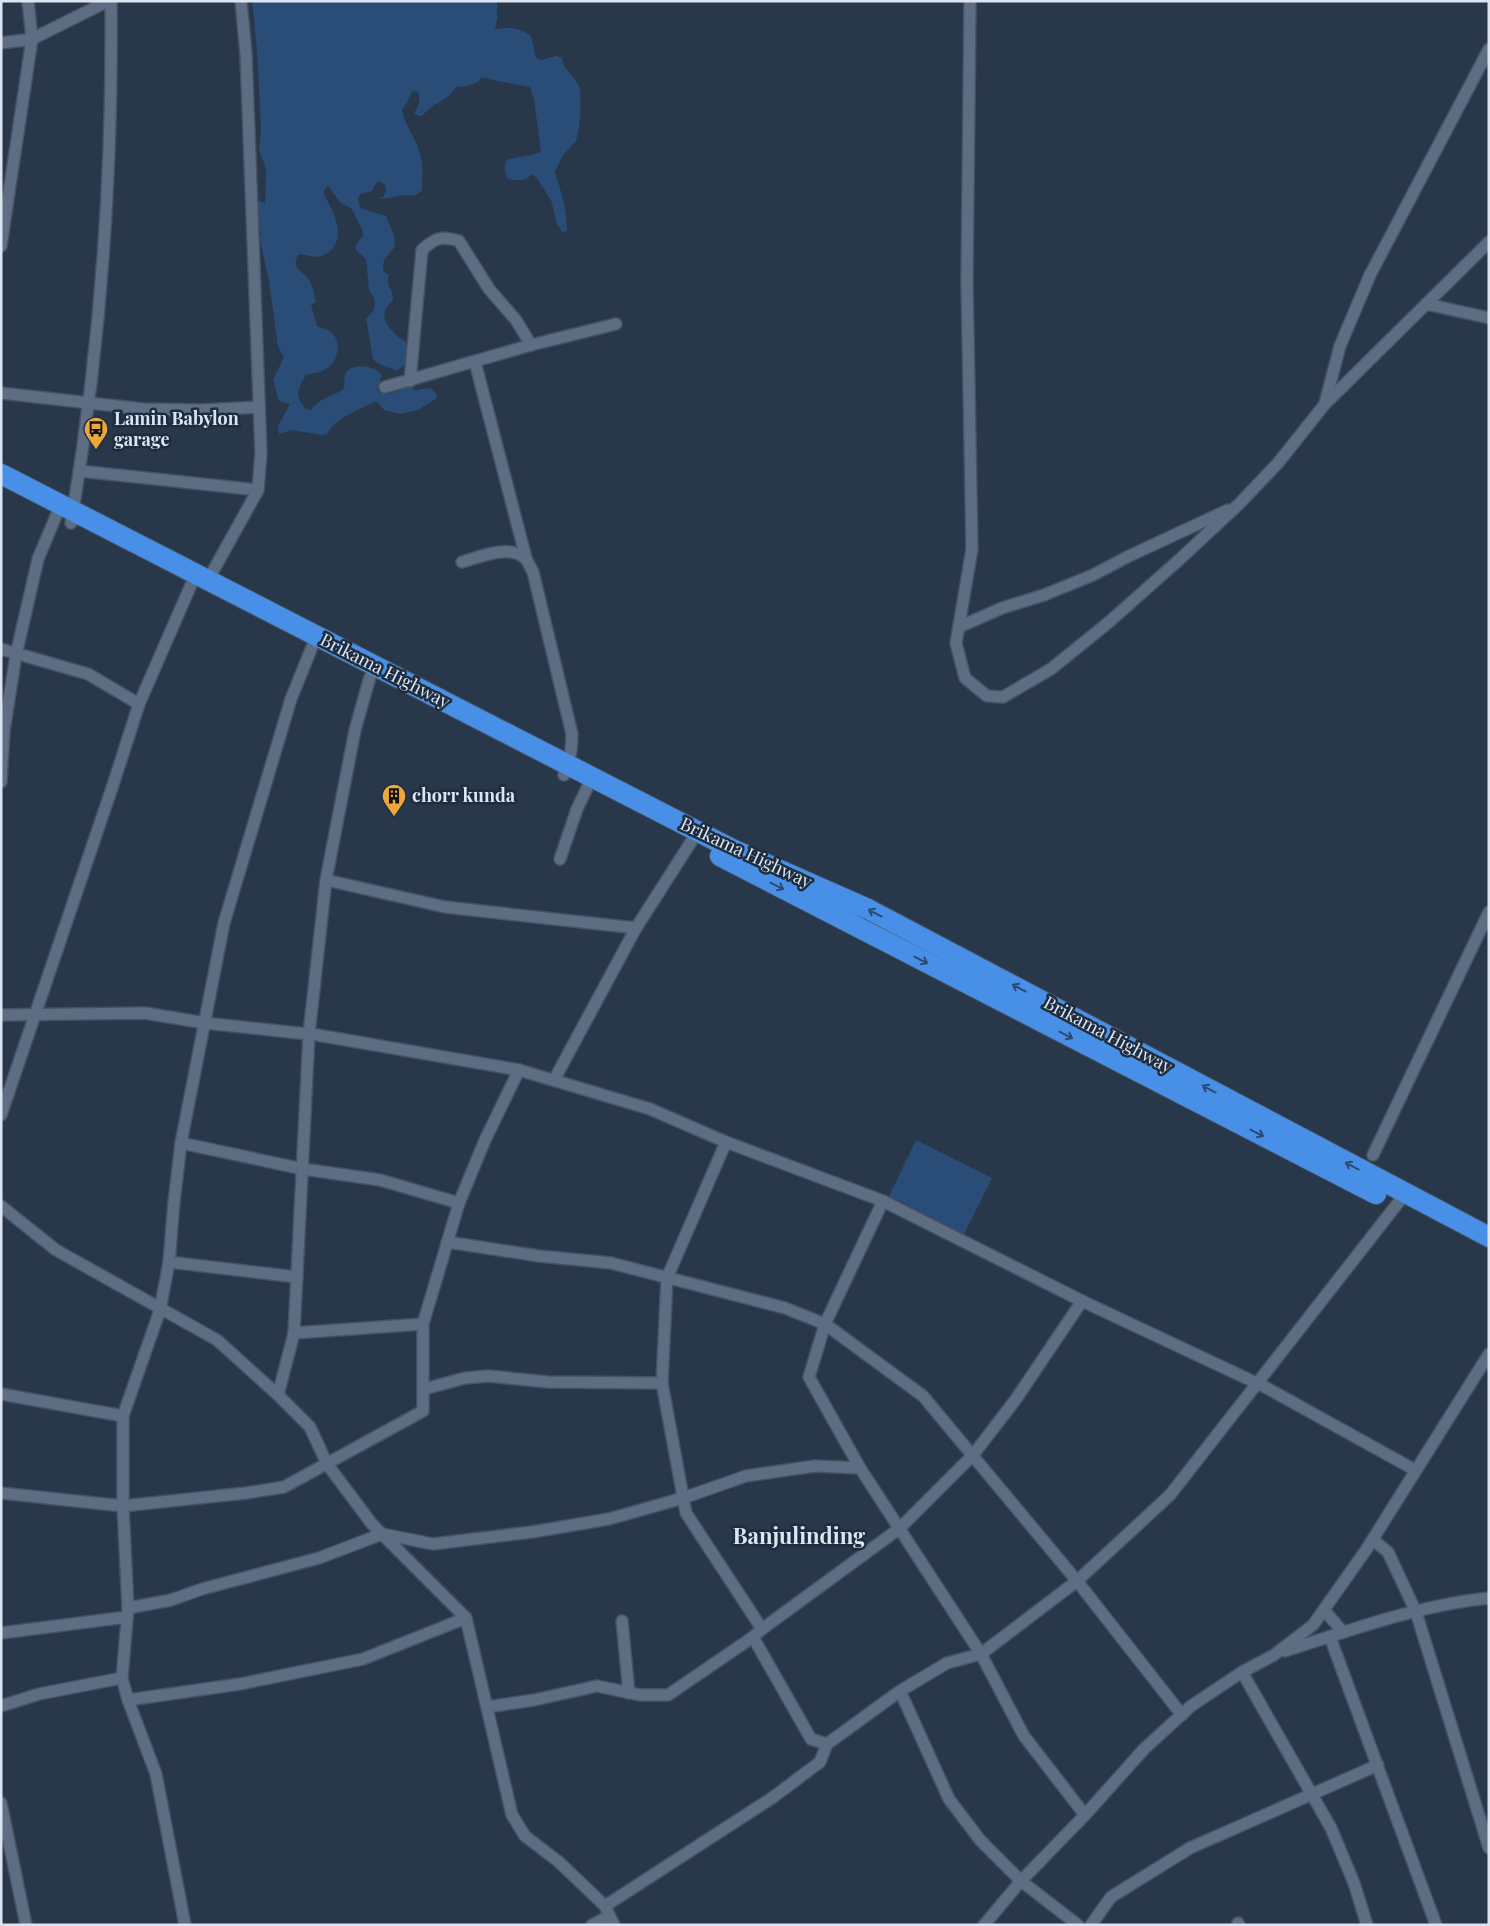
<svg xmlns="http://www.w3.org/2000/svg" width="1490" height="1926" viewBox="0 0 1490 1926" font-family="'Playfair Display',serif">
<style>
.green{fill:#2a4d78}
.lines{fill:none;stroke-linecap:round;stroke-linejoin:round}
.street-casing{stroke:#455261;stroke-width:14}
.highway-casing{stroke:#455261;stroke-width:22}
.street{stroke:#5d6d83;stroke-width:11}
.highway{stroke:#4890e7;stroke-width:20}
.oneway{stroke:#2b4a71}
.labels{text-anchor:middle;stroke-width:5;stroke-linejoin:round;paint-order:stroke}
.poi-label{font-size:18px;font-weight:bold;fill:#dce5f1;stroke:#1e2c3f;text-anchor:start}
.street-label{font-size:18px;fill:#dce5f1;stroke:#1e2c3f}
.district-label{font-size:22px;font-weight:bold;fill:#dce5f1;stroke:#1e2c3f}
</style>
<rect width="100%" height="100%" fill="#283749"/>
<g class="green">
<path d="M252,1H497V19L495,29C509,27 518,27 531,36L536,58L541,60L556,56L562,58C563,71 575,75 579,87C582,94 580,133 576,140C574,144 569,148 566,152C561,157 558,165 555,172C561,191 567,210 567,230L563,233L557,224L551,200L536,177L532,174C526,181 518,181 508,179C504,172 503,166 508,159L531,155L541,152L534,99L530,87L492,80L486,78H481L478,82L467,86L456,87C446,100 445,98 433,106C427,110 426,114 419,116L414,113C419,105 421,101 418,92L413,91L402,110C405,126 416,138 420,154C424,165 422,178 422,190C414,199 408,194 398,196C390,197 387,199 378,199L383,197L386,191L385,185L381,182H377L372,191L361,194L358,198L360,208L386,216L394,235L395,246C390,255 380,259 384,272L389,275C386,290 392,287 393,297C393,303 387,305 385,310C381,323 396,336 405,341L407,346L408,362L397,371L377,363L373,359L366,319L373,311L375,305V300L369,290L366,259L356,250V245L363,235L362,229L351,208L341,203L328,186L324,190V195C335,212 350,246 321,256C313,259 307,253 298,255C291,268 301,270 308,278C313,285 314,294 316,302L311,305L317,326C321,328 327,329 331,332C342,341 338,360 329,367C323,372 313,373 306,375C297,391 294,395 306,409L311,410C322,396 330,398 344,389C345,384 343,378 346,373C353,362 375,366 382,375L377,390C387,399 397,390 408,386L415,390L430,388L436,393L437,398L418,410L400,414L384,410L376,401C361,409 336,417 327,434L322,435L292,430L279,434L278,426L290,404L279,401L273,380L284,357L278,347L269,281L260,240L261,234L255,225L256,200L265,203L266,168L259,151L261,128L257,50Z"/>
<polygon points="916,1140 992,1178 964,1234 889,1196"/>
</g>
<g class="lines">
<defs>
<g id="street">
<polyline points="970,1 967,282 972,549 956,643 965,678 987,696 1003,697 1051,669 1109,622 1180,559 1239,504 1278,463 1325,404 1489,242"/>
<polyline points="1,43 32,39 108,1"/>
<polyline points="1,246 32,39 28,1"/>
<polyline points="1426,304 1489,318"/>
<polyline points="475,362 526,558"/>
<path d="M410,381L422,250C436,237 442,236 459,241L489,289L516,320L531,345"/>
<polyline points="385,387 531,345 616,324"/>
<polyline points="1,393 143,409 201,410 259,407"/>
<polyline points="1325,403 1340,346 1370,275 1489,49"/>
<polyline points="80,471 258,490"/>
<path d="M71,523C100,351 113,176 111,1"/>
<path d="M462,562C480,557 509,544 525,558C528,561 530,567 533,572L572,734C572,749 570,762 564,775"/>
<polyline points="208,580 258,490 261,453 246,54 241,1"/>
<polyline points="959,627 1002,608 1044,595 1093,575 1127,557 1228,510"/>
<polyline points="1,649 88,674 139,704"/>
<polyline points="1,782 4,731 16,655 38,559 56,516"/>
<polyline points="560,859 577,809 587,788"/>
<polyline points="326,880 445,907 636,928"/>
<polyline points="1,1015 145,1013 205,1023 317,1035 519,1070 650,1109 726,1142 883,1201 1082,1301 1265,1387 1415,1470"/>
<polyline points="554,1080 636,928 691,842"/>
<polyline points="1,1115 113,785 139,704 191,585"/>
<polyline points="726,1142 667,1278 662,1383 686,1513 762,1629"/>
<polyline points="181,1143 303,1169 380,1180 459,1203"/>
<polyline points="1373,1155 1489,912"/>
<polyline points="883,1201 825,1324 809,1377 860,1468 981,1654 1024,1736 1085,1815"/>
<polyline points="1,1206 56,1250 217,1340 278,1395 310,1427 327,1464 372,1524 466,1618 512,1815 525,1836 559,1862 605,1906 614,1925"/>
<polyline points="447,1242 539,1256 611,1263 785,1308 825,1324 923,1396 1077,1581 1182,1715"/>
<polyline points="169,1262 297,1277"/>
<polyline points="294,1333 423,1324"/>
<polyline points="424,1389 465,1378 489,1376 548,1382 662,1383"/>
<polyline points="1,1394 123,1416"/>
<polyline points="278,1395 294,1333 309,1034 326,880 355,730 370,677"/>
<polyline points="1,1493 123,1506 246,1493 284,1487 423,1411 423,1324 459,1203 485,1140 519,1070"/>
<polyline points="1373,1540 1388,1552 1416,1612 1489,1848"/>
<polyline points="128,1608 171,1600 202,1589 319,1558 382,1534 433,1544 532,1532 609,1519 683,1498 746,1476 815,1466 860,1468"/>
<polyline points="1324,1610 1343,1632"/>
<polyline points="622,1621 629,1693"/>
<polyline points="1,1633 127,1617"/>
<polyline points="753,1637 811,1739 827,1744"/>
<polyline points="1330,1637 1436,1925"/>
<path d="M1285,1651C1351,1630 1419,1605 1489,1598"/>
<polyline points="1242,1672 1331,1828 1354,1883 1367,1925"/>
<polyline points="900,1691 949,1799 980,1840 1021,1881 1078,1925"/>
<polyline points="128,1700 240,1684 363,1659 466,1618"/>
<polyline points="1,1706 39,1694 122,1678"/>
<polyline points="487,1707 534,1700 597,1686 640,1695 668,1695 753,1637 762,1629 900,1528 973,1455 1016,1399 1082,1301"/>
<polyline points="1,1803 26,1925"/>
<polyline points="605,1906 772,1798 820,1762 827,1744 900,1691 947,1663 981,1654 1077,1581 1170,1495 1405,1194"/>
<polyline points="1238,1923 1239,1925"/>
<polyline points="185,1925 156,1774 128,1700 122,1678 128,1608 123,1506 123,1416 160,1310 169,1262 174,1202 181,1143 224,923 291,699 312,647"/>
<polyline points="592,1925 609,1916"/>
<polyline points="984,1925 1021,1881 1085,1815 1144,1749 1191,1706 1242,1672 1274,1655 1313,1625 1366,1550 1489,1354"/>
<polyline points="1091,1925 1111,1897 1190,1848 1378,1765"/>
</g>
<g id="highway">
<polyline points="1,474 732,849 868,909 1489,1237"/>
<polyline points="720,856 1376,1194"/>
</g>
</defs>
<use href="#street" class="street-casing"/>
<use href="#highway" class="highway-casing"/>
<use href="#street" class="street"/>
<use href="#highway" class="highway"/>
</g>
<defs><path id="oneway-shaft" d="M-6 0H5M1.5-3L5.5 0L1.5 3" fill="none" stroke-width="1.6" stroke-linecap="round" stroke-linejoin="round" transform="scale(1.25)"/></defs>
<g class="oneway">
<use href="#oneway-shaft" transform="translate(777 886) rotate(27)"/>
<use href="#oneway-shaft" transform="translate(875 913) rotate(-152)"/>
<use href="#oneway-shaft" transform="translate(921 960) rotate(27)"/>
<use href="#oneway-shaft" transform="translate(1019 988) rotate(-152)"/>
<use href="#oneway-shaft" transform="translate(1066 1035) rotate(27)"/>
<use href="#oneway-shaft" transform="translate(1209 1089) rotate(-152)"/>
<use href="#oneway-shaft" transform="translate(1257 1133) rotate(27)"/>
<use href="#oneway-shaft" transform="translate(1352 1166) rotate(-152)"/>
</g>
<defs>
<symbol id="bus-pin" viewBox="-11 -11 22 30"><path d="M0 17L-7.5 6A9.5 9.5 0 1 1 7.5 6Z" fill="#eda83b" stroke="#1e2c3f"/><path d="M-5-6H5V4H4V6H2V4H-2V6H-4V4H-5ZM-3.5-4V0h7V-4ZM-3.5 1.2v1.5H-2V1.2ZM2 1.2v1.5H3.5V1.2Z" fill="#111"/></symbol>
<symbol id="building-pin" viewBox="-11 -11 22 30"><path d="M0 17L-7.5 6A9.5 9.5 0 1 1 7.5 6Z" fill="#eda83b" stroke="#1e2c3f"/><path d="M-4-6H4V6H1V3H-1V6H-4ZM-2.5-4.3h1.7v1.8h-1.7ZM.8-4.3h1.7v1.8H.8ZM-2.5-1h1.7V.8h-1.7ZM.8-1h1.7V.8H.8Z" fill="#111"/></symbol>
</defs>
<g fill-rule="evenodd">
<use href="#bus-pin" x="82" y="415" width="28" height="38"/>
<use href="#building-pin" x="380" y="782" width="28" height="38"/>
</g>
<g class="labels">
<g class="poi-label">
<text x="114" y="425">Lamin Babylon<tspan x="114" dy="21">garage</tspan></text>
<text x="412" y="802">chorr kunda</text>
</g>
<g class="street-label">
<text transform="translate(385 671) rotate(27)" y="6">Brikama Highway</text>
<text transform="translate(746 853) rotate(25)" y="6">Brikama Highway</text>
<text transform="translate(1108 1035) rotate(28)" y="6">Brikama Highway</text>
</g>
<g class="district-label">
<text x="799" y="1544">Banjulinding</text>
</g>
</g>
<rect width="1490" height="1926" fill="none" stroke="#dce5f1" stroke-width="5"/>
</svg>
